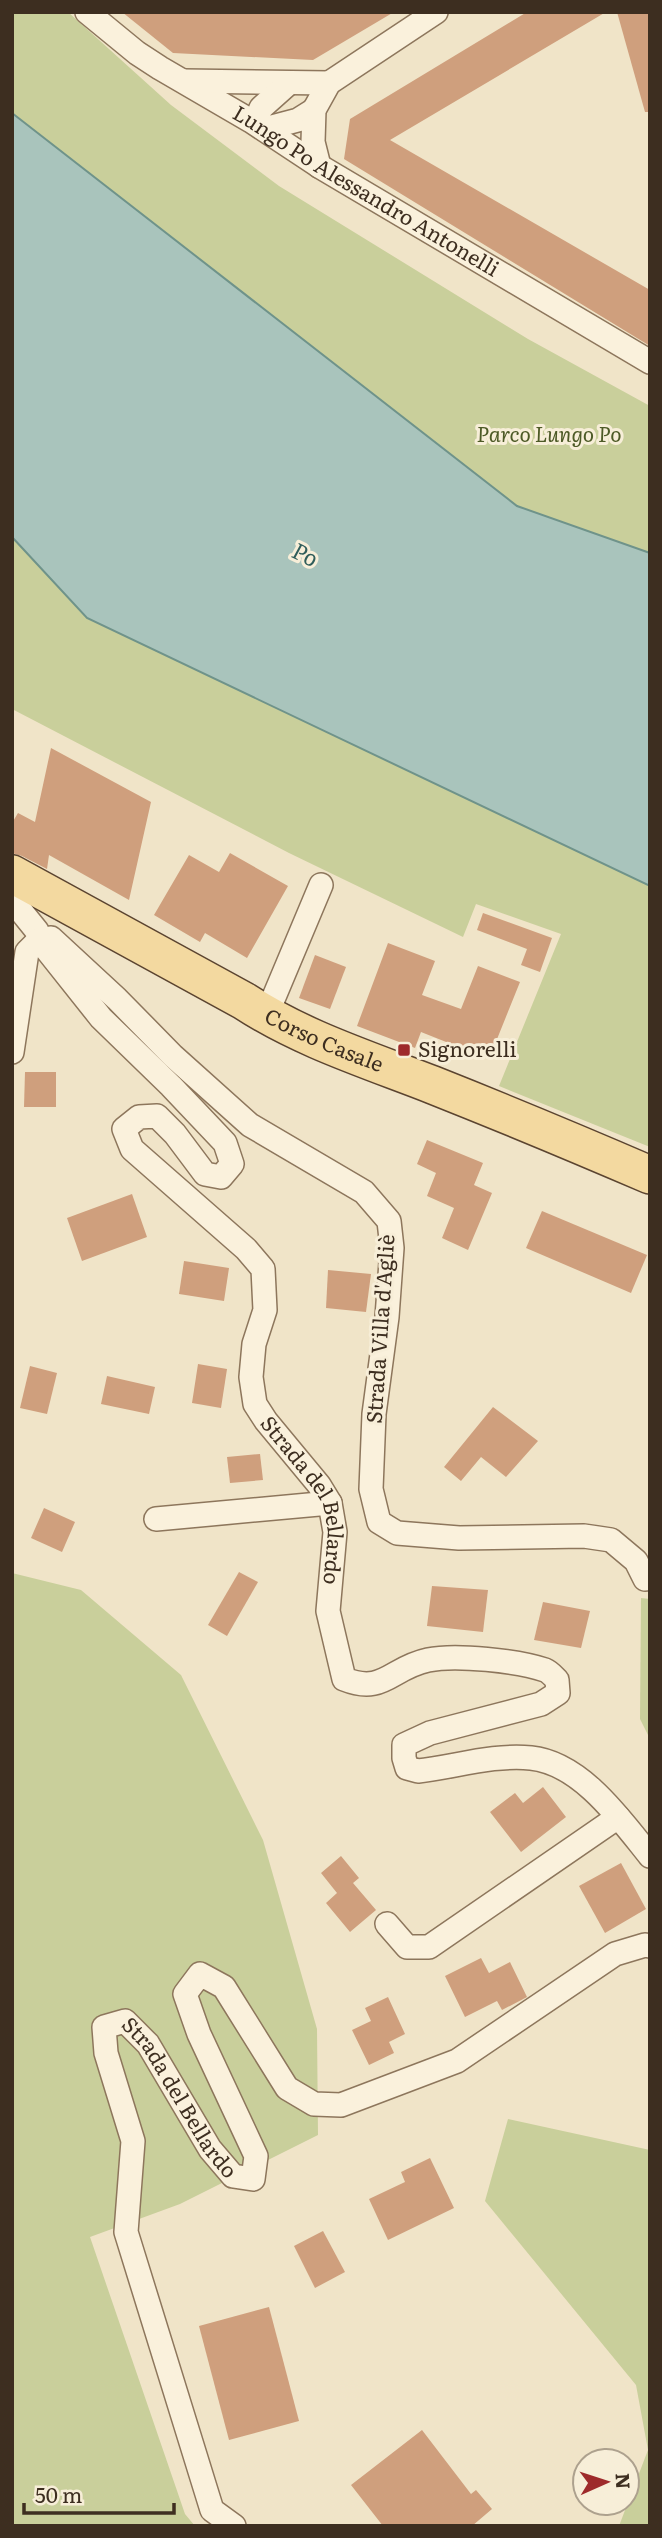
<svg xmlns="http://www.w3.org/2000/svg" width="662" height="2538" viewBox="0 0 662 2538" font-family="Literata,serif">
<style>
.green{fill:#c9cf9b}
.water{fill:#a9c4bc;stroke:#6f938a;stroke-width:2}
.building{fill:#cf9f7d}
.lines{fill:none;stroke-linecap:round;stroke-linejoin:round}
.minor-casing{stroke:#8d765c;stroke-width:26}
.primary-casing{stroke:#5b4430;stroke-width:40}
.minor{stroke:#faf1dc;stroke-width:23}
.primary{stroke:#f3d9a0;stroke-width:37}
.poi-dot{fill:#9e2a2b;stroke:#f7eed8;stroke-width:2.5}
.labels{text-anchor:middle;stroke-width:6;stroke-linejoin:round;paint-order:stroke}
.street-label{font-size:21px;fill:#3d2e20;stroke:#f7eed8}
.park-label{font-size:21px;font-style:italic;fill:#4d5a26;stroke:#f7eed8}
.poi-label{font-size:21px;fill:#3d2e20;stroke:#f7eed8;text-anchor:start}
.water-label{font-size:23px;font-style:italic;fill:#2f5d5a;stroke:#f7eed8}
</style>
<rect width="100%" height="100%" fill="#f0e4c8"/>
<g class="green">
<polygon points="12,12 68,12 171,105 279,186 528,339 650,406 650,553 517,506 12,113"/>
<polygon points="12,537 87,618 650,886 650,1147 499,1086 561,934 476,904 463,937 289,853 12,709"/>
<polygon points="12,1573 81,1590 181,1675 263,1840 317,2029 318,2135 180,2204 90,2237 185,2514 195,2526 12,2526"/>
<polygon points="641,1598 650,1599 650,1739 640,1719"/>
<polygon points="508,2119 650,2150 650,2526 619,2526 648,2450 636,2385 485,2201"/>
</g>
<polygon class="water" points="12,113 517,506 650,553 650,886 87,618 12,537"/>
<g class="building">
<polygon points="122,12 394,12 313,60 173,53"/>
<polygon points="527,12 606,12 390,140 650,290 650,346 344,159 350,119"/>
<polygon points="617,12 650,12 650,112 645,112"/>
<polygon points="51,748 151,802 129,900 49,855 47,869 22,856 12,853 12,823 18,813 35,822"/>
<polygon points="230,853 288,886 247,958 205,933 200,942 154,915 189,855 219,872"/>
<polygon points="483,913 552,938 540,972 521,965 527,949 477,930"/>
<polygon points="388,943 435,961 422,995 461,1009 478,966 520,982 489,1059 421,1032 415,1048 357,1026"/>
<polygon points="315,955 346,967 330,1009 299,998"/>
<polygon points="25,1072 56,1072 56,1107 24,1107"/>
<polygon points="427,1140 483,1163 474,1185 492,1193 468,1250 442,1238 454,1208 427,1196 436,1173 417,1164"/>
<polygon points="132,1194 147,1237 82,1261 67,1218"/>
<polygon points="542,1211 647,1255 631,1293 526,1248"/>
<polygon points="184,1261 229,1268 224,1301 179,1294"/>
<polygon points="328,1270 371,1274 366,1312 326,1308"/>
<polygon points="198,1364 227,1369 221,1408 192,1403"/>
<polygon points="30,1366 57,1373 47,1414 20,1408"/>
<polygon points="107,1376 155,1387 149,1414 101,1404"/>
<polygon points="493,1407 538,1441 506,1477 481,1457 461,1481 444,1467"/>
<polygon points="260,1454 263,1480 230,1483 227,1457"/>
<polygon points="44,1508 75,1522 62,1552 31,1538"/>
<polygon points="239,1572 258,1582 227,1636 208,1625"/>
<polygon points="432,1586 488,1590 483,1632 427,1626"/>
<polygon points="543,1602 590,1611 581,1648 534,1640"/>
<polygon points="543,1787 566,1817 521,1852 490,1812 515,1793 523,1803"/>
<polygon points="341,1856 359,1878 353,1883 376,1910 350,1932 326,1903 337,1893 321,1873"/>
<polygon points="621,1863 646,1909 605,1933 579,1886"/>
<polygon points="481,1958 489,1973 510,1962 527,1997 502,2010 497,2001 465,2017 445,1976"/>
<polygon points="388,1997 405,2034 389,2042 394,2053 369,2065 352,2030 371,2021 365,2008"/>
<polygon points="430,2158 454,2208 388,2240 369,2199 405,2182 401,2172"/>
<polygon points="323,2231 345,2272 315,2288 294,2246"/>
<polygon points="269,2307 299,2421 229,2440 199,2326"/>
<polygon points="422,2430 471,2494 476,2490 492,2509 472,2526 383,2526 351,2485"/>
</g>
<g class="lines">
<defs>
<g id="minor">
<path id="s1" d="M87,12L137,53L160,68L251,121L319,166L650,362"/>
<polyline points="184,81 329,83"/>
<polyline points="255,123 261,108 289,83"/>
<polyline points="264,129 298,120 314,110"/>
<polyline points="319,166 313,142 314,110 329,83 436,12"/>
<path id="s2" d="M12,900L37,931L39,940L101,1018L171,1086L225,1143L232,1164L221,1177L205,1174L175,1134L157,1116L139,1117L124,1129L132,1149L246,1249L263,1269L265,1310L254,1344L251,1377L255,1404L266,1421L319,1485L330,1503L335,1532L328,1611L344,1679C384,1695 390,1668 428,1660C456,1654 518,1661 545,1670C550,1672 554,1677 557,1680L558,1693L541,1704L430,1733L404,1745V1758L407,1768L418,1771C454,1767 494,1754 531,1758C581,1763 621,1820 650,1856"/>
<polyline points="51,938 117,999 173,1056 250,1125 364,1192 389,1221 392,1248 387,1317 374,1414 371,1489 379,1522 397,1533 459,1538 584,1536 611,1540 636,1561 645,1579"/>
<polyline points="266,1016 321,885"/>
<polyline points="12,1052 27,952 39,940"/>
<polyline points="156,1519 330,1503"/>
<polyline points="387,1924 407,1947 429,1947 618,1817"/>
<path id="s3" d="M234,2526L212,2510L126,2232L133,2141L106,2053L104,2027L125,2021L148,2044L210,2149L233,2176L253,2179L256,2156L199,2034L185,1994L200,1974L224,1987L287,2088L314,2104L341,2105L457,2061L615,1954L645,1945L650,1946"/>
</g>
<g id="primary">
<path id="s4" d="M12,874L244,1001C302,1039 369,1060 433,1085C506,1114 578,1144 650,1175"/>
</g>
</defs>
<use href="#minor" class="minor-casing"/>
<use href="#primary" class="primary-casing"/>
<use href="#minor" class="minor"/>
<use href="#primary" class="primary"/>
</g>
<rect class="poi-dot" x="397" y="1043" width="14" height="14" rx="3.5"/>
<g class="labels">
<g class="street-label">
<text dy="7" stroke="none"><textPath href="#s1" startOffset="332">Lungo Po Alessandro Antonelli</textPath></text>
<text dy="7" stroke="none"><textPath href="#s4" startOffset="354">Corso Casale</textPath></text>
<text transform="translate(381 1329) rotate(-86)" y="7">Strada Villa d'Agliè</text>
<text dy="7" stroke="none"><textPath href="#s2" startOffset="942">Strada del Bellardo</textPath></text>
<text dy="7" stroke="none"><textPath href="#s3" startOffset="644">Strada del Bellardo</textPath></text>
</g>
<g class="park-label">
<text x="549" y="442">Parco Lungo Po</text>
</g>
<g class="poi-label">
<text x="418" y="1057">Signorelli</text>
</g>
<g class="water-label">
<text transform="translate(305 555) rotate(26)" y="8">Po</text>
</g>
</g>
<rect width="662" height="2538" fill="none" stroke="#3d2e20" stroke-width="28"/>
<g transform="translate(606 2482) rotate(87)"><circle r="33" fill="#f7eed8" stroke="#ada18e" stroke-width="2"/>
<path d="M0-5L12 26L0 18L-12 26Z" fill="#9e2a2b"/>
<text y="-10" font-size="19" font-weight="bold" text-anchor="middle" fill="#3d2e20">N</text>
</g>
<path d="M24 2503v10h150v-10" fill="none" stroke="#3d2e20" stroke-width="3.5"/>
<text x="35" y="2503" font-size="21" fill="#3d2e20" stroke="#f7eed8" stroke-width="5" paint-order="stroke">50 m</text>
</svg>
